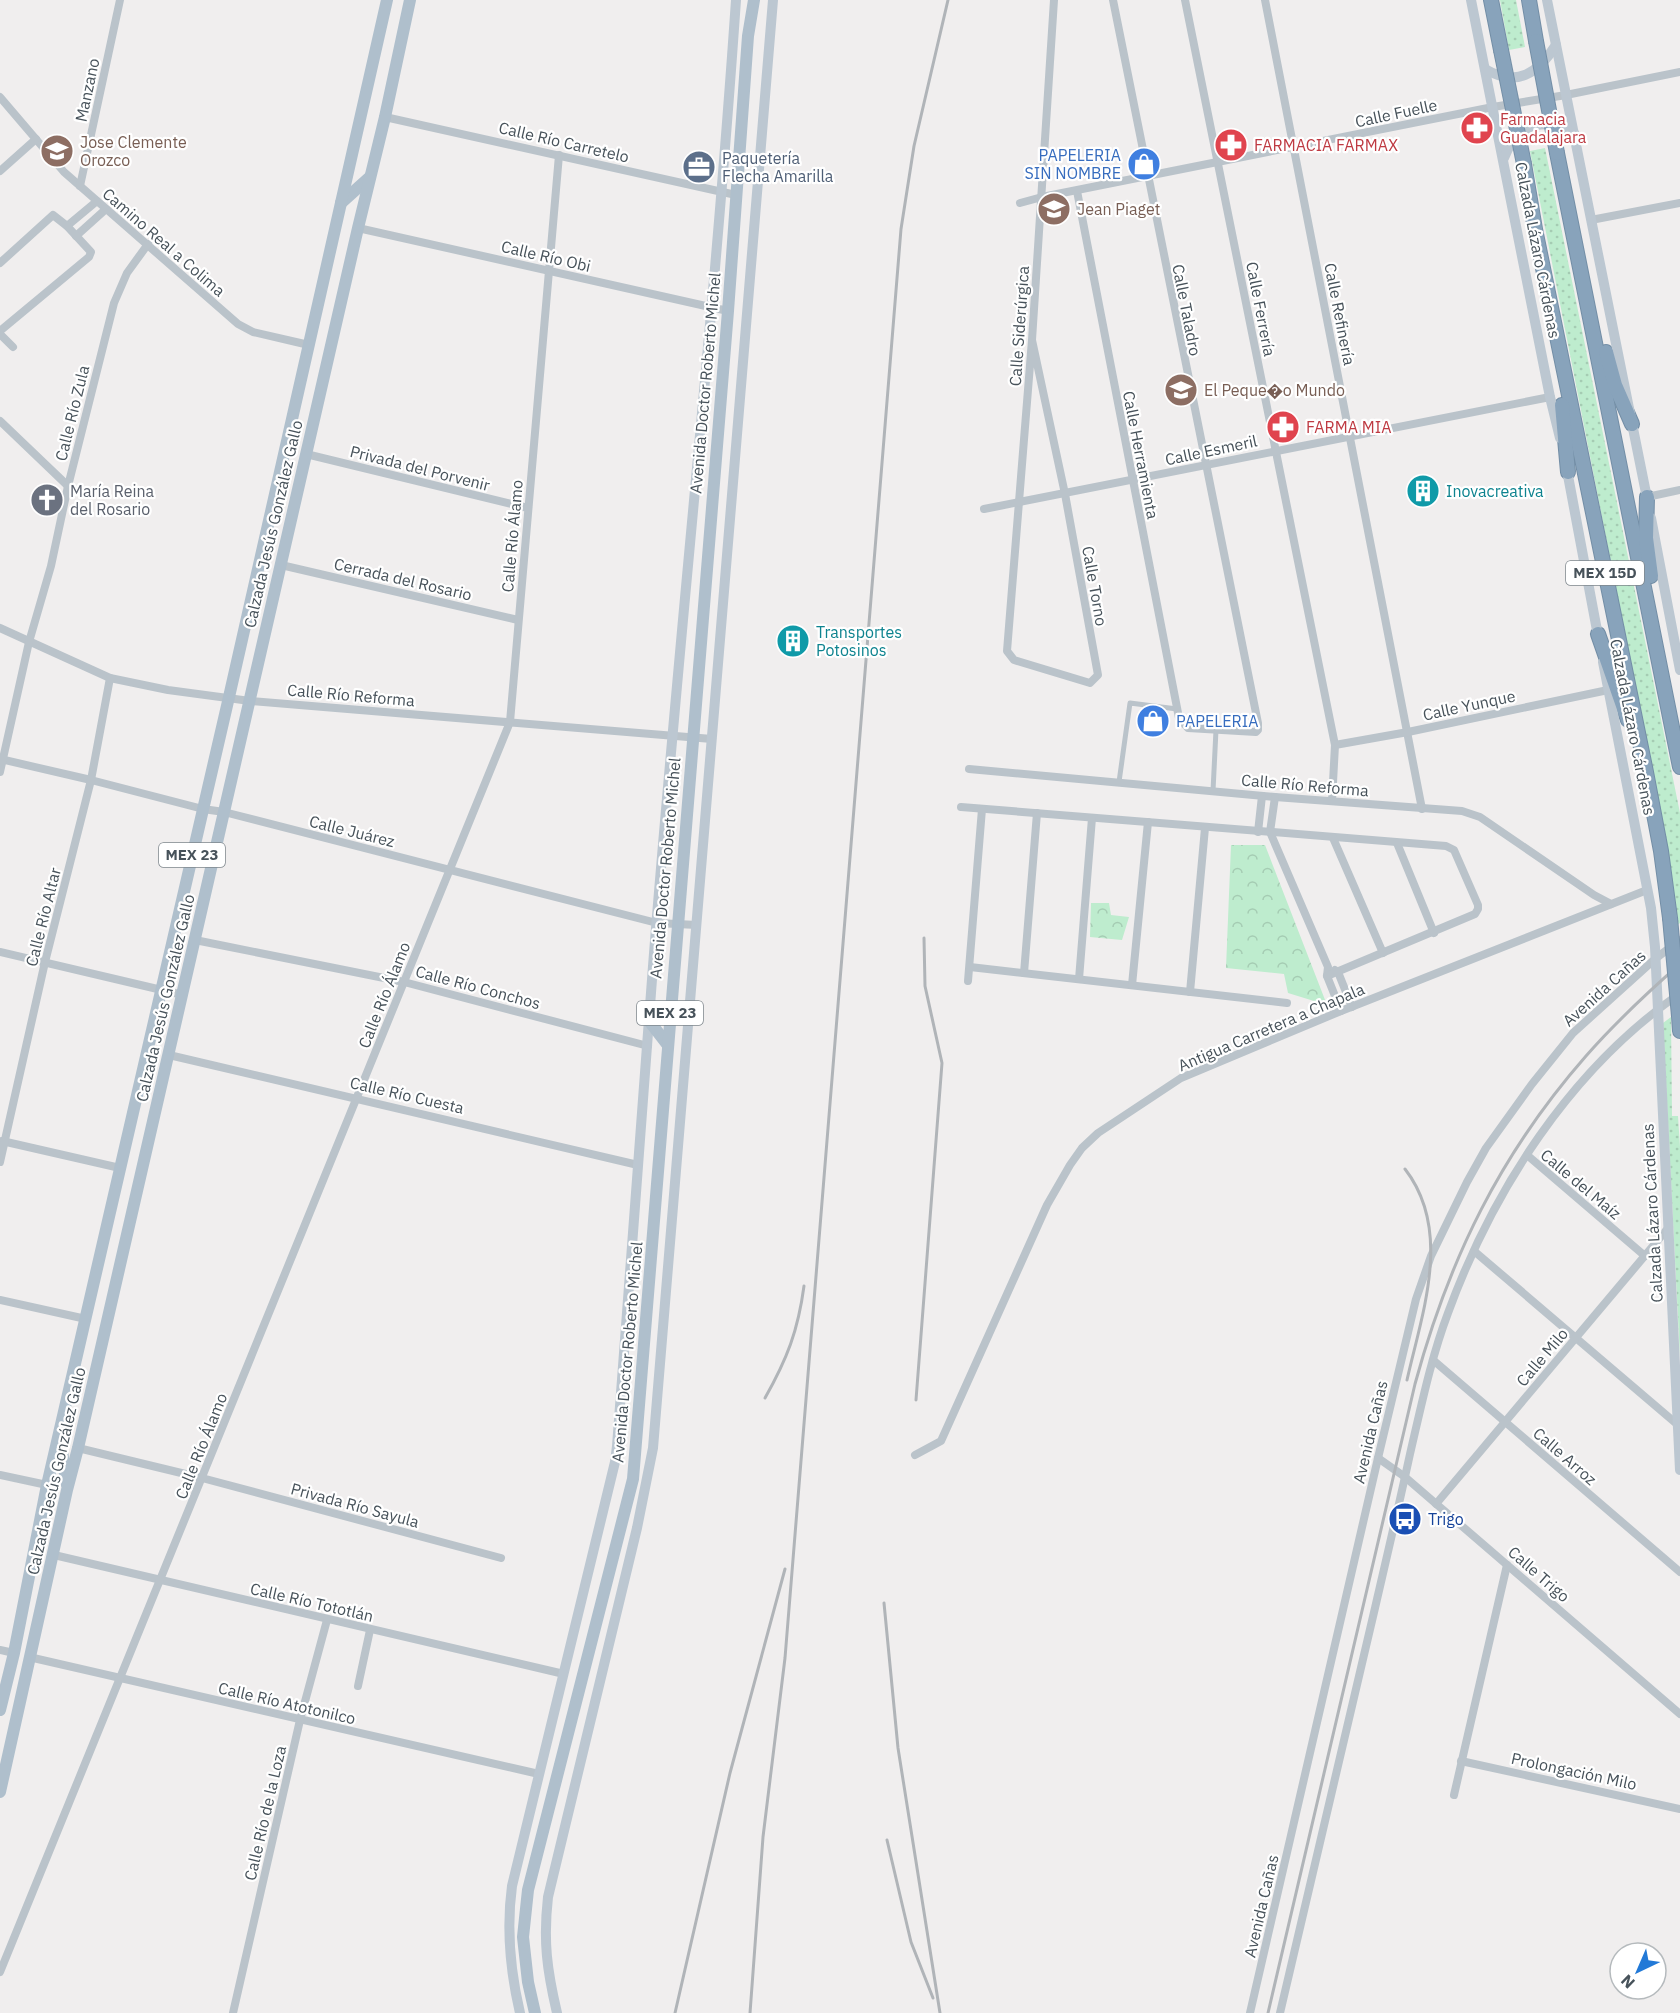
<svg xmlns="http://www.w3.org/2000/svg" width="1680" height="2013" viewBox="0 0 1680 2013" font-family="'IBM Plex Sans',sans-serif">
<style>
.grass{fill:url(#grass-dots)}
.park{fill:url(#park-crowns)}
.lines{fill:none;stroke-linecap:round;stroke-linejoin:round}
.motorway-casing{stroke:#738ea6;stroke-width:16}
.pedestrian{stroke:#bac3ca;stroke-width:5}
.minor{stroke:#bac3ca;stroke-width:8}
.secondary{stroke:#bcc7d1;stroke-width:10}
.primary{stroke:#afbfcc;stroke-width:12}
.motorway{stroke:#88a3bb;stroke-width:14}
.rail{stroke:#b0b4b8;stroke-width:3}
.motorway-bridge-casing{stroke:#738ea6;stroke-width:16;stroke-linecap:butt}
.motorway-bridge{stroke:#88a3bb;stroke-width:14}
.labels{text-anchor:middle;stroke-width:4.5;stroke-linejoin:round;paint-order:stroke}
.shield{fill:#fff;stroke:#7e868c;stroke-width:1.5}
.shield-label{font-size:15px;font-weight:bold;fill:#47525a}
.street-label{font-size:16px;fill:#47525a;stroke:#fff}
.health-label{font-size:16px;fill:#be3a42;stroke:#fff;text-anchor:start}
.education-label{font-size:16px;fill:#785e54;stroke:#fff;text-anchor:start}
.shop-label{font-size:16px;fill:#366cbe;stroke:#fff;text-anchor:end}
.service-label{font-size:16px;fill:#4e5e75;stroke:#fff;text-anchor:start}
.worship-label{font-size:16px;fill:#5b616d;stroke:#fff;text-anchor:start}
.culture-label{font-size:16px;fill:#0d838f;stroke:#fff;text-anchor:start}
.transit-label{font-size:16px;fill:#164399;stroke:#fff;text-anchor:start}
</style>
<defs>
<pattern id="grass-dots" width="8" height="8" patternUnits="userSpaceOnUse" patternTransform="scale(1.5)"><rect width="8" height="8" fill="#beecce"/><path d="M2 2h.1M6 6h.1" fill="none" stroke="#a5ccb3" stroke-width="1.8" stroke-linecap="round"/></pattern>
<pattern id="park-crowns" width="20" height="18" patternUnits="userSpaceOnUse" patternTransform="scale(1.5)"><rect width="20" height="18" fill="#beecce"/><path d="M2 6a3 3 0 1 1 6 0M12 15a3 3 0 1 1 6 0" fill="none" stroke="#a5ccb3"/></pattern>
</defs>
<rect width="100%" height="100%" fill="#f0eeee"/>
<g class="grass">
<polygon points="1500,0 1516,0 1525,47 1509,50"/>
<polygon points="1545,148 1680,813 1680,923 1675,927 1669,858 1530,151"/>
<polygon points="1671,1017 1672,1116 1678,1116 1680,1147 1680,1358 1663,1023"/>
</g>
<g class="park">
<polygon points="1231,845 1265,845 1327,1005 1288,993 1284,974 1226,968"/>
<polygon points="1091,903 1109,903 1111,915 1129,917 1122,940 1090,937"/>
</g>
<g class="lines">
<defs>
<g id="motorway">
<polyline points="1491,0 1501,50"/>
<polyline points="1529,0 1536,41"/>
<polyline points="1557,153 1680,767"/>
<polyline points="1524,164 1535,229 1646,772 1661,851 1670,918"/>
<polyline points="1606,352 1615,385 1632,424"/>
<polyline points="1562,405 1568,472"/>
<polyline points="1647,497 1646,538 1651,576"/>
<polyline points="1598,634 1628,720"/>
<polyline points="1679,1016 1680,1031"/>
</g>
</defs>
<use href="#motorway" class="motorway-casing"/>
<g class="pedestrian">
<polyline points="1119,782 1130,703 1177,709"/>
<polyline points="1213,791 1216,730"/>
</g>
<g class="minor">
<polyline points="1185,0 1335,745 1332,801"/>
<polyline points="1265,0 1422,809"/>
<polyline points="0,97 64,172 238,324 253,332 309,345"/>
<polyline points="385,117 736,195"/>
<polyline points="0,171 36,139"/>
<polyline points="80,186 120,0"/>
<polyline points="1077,191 1179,718 1188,728 1256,732 1258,730 1258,723 1113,0"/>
<polyline points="1020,203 1042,197 1493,107 1566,95 1680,72"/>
<polyline points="1591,220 1680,203"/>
<polyline points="67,226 97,201"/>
<polyline points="358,228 728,311"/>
<polyline points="76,236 106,209"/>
<polyline points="0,263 53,215 67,226 91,252 89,257 0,331"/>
<polyline points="0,334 13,347"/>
<polyline points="1032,340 1065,494 1098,675 1090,683 1014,660 1007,651 1032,340 1054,0"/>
<polyline points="0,421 68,486"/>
<polyline points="306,454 528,508"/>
<polyline points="1647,497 1680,490"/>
<polyline points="984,509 1550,397"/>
<polyline points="281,565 518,620"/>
<polyline points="0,628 110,678 168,690 250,701 712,739"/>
<polyline points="1335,745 1408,732 1608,690"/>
<polyline points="0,759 91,780 203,809 224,812 657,923 697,925"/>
<polyline points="969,769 1275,797 1462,811 1480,817 1594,895 1611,904"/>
<polyline points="0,772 29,642 51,566 68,486 114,303 127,273 148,244"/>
<polyline points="1275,797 1270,832 1328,967 1327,976 1341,1011"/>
<polyline points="961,807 1446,846 1454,850 1478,905 1478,909 1475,914 1327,976"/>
<polyline points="1258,832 1262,796"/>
<polyline points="1333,838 1383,953"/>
<polyline points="1397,843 1434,933"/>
<polyline points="195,940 404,982 648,1046"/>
<polyline points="0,952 183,995"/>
<polyline points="970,967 1287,1003"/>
<polyline points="1335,970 1338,972 1352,1007"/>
<polyline points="1024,973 1037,813"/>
<polyline points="1079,979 1092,818"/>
<polyline points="968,981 982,809"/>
<polyline points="1132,985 1148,822"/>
<polyline points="1190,992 1205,828"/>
<polyline points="169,1055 638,1165"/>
<polyline points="2,1141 120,1168"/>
<polyline points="1527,1155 1645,1256"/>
<polyline points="0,1162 45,962 91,780 110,678"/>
<polyline points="1474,1251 1678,1425"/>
<polyline points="0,1300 86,1319"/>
<polyline points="1433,1360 1680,1572"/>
<polyline points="78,1448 202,1478 501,1558"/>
<polyline points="915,1455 941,1441 1047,1205 1070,1165 1082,1148 1098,1133 1181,1078 1341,1011 1647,890"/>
<polyline points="1378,1458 1405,1477 1680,1714"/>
<polyline points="0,1475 47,1485"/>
<polyline points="1436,1504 1669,1227"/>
<polyline points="54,1555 564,1674"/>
<polyline points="0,1650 14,1653"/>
<polyline points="29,1657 539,1774"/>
<polyline points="358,1686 370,1630"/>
<polyline points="1461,1761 1680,1809"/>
<polyline points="1454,1795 1507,1565"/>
<polyline points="0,1972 510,722 559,155"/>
<polyline points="233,2013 300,1720 327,1620"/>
<polyline points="1250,2013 1378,1458 1416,1299 1431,1256 1467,1182 1486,1148 1532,1084 1573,1033 1655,959 1680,940"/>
<path d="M1280,2013C1311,1878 1343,1743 1375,1608C1387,1556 1399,1505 1410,1454C1421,1407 1431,1358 1448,1313C1493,1190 1570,1070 1679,994"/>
</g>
<g class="secondary">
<polyline points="1471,0 1550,397 1560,438"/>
<polyline points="1547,0 1648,503"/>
<path d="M1485,69C1517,88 1538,73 1556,45"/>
<path d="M1504,158C1517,124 1542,116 1574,133"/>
<polyline points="1566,465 1599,641"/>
<polyline points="1651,518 1680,670"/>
<polyline points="1603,662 1651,908 1655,947 1680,1470"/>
<path d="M520,2013C510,1970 506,1930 512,1886L615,1462L617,1446C628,1286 640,1126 653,966C678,644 714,322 736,0"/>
<path d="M557,2013C547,1970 543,1941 548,1897L637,1528L653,1448L773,0"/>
</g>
<g class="primary">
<polyline points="341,203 370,177"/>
<polyline points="650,1022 667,1044"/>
<polyline points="61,1441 66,1483"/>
<polyline points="0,1710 14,1653 47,1485 229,697 387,0"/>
<polyline points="0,1792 67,1490 78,1448 358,228 385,117 410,0"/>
<polyline points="535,2013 528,1982 523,1937 528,1890 633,1479 728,311 748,36 754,0"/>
</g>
<use href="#motorway" class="motorway"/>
<g class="rail">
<path d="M1405,1169C1453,1231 1422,1313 1407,1380"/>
<path d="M765,1398C787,1359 798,1331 804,1286"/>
<polyline points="916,1400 942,1063 925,986 924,938"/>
<polyline points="884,1603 898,1748 940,2013"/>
<polyline points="887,1840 911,1942 933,1998"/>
<polyline points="675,2013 730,1773 785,1569"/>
<polyline points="750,2013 763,1837 785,1658 901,229 914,146 948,0"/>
<path d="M1268,2013L1415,1384C1449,1259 1500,1154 1586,1056C1615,1023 1647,993 1680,964"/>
</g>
<defs>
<g id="motorway-bridge">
<polyline points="1536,41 1557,153"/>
<polyline points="1501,50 1524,164"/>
<polyline points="1670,918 1679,1016"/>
</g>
</defs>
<use href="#motorway-bridge" class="motorway-bridge-casing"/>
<use href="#motorway-bridge" class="motorway-bridge"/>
</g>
<defs>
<symbol id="pharmacy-disc" viewBox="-11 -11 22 22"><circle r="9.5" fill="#e0444e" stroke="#fff"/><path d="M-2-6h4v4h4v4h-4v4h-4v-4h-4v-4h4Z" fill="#fff"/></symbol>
<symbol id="school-disc" viewBox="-11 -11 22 22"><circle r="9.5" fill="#8d6e63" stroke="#fff"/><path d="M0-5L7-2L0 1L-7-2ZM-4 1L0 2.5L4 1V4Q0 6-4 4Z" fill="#fff"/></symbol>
<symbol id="shop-disc" viewBox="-11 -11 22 22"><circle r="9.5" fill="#3f7fe0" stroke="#fff"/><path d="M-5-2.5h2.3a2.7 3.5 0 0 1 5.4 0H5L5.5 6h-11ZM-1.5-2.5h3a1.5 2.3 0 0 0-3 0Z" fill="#fff"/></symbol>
<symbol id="office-disc" viewBox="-11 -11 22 22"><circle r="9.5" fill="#5c6f8a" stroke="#fff"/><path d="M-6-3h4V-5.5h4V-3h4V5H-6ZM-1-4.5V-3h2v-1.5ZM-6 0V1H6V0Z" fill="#fff"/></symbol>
<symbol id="building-disc" viewBox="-11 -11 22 22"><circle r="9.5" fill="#0f9aa8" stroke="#fff"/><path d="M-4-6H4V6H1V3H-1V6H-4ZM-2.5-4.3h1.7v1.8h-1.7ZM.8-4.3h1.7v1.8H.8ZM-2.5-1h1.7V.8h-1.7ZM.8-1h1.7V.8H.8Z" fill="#fff"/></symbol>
<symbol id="church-disc" viewBox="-11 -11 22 22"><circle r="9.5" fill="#6b7280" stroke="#fff"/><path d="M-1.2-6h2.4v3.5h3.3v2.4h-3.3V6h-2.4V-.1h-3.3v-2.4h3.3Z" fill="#fff"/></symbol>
<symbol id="bus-disc" viewBox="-11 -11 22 22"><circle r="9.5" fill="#1a4fb4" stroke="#fff"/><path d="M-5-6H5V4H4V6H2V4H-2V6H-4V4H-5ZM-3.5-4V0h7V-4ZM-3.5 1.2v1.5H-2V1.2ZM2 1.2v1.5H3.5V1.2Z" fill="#fff"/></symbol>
</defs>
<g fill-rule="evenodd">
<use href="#pharmacy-disc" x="1458" y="109" width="38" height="38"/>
<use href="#pharmacy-disc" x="1212" y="126" width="38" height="38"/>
<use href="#school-disc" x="38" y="132" width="38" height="38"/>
<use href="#shop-disc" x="1125" y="145" width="38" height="38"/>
<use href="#office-disc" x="680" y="148" width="38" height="38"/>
<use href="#school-disc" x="1035" y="190" width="38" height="38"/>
<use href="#school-disc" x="1162" y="371" width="38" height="38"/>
<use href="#pharmacy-disc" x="1264" y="408" width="38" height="38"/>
<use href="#building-disc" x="1404" y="472" width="38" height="38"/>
<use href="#church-disc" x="28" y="481" width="38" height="38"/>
<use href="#building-disc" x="774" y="622" width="38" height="38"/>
<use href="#shop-disc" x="1134" y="702" width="38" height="38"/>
<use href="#bus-disc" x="1386" y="1500" width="38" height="38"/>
</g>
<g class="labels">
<g class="shield">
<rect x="1566" y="561" width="78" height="24" rx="4.5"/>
<rect x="159" y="843" width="66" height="24" rx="4.5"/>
<rect x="637" y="1001" width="66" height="24" rx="4.5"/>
</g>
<g class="shield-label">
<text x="1605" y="578">MEX 15D</text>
<text x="192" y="860">MEX 23</text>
<text x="670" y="1018">MEX 23</text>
</g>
<g class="street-label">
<text transform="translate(87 90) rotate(-78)" y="6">Manzano</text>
<text transform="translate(1396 113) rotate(-12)" y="6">Calle Fuelle</text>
<text transform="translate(564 142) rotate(13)" y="6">Calle Río Carretelo</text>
<text transform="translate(164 242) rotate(41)" y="6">Camino Real a Colima</text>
<text transform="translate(1538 250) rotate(79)" y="6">Calzada Lázaro Cárdenas</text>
<text transform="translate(546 256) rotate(13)" y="6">Calle Río Obi</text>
<text transform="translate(1261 309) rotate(79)" y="6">Calle Ferrería</text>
<text transform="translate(1187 310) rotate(79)" y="6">Calle Taladro</text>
<text transform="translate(1340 314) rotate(79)" y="6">Calle Refinería</text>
<text transform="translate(1019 326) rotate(-86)" y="6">Calle Siderúrgica</text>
<text transform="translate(705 383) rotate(-85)" y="6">Avenida Doctor Roberto Michel</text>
<text transform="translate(72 413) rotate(-76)" y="6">Calle Río Zula</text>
<text transform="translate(1211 450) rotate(-12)" y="6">Calle Esmeril</text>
<text transform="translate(1141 455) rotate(79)" y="6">Calle Herramienta</text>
<text transform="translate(420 468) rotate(14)" y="6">Privada del Porvenir</text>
<text transform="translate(273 524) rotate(-77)" y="6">Calzada Jesús González Gallo</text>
<text transform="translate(512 536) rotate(-85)" y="6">Calle Río Álamo</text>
<text transform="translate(403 579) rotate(13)" y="6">Cerrada del Rosario</text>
<text transform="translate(1095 586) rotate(80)" y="6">Calle Torno</text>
<text transform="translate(351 695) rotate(5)" y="6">Calle Río Reforma</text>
<text transform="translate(1469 705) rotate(-12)" y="6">Calle Yunque</text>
<text transform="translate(1633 727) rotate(79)" y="6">Calzada Lázaro Cárdenas</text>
<text transform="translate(1305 785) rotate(5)" y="6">Calle Río Reforma</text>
<text transform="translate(352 831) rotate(14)" y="6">Calle Juárez</text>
<text transform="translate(665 868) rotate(-85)" y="6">Avenida Doctor Roberto Michel</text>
<text transform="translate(43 917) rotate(-76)" y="6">Calle Río Altar</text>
<text transform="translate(478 987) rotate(15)" y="6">Calle Río Conchos</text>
<text transform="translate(1604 988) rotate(-42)" y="6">Avenida Cañas</text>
<text transform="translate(384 995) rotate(-68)" y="6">Calle Río Álamo</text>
<text transform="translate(165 998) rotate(-77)" y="6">Calzada Jesús González Gallo</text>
<text transform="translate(1271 1027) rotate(-23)" y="6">Antigua Carretera a Chapala</text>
<text transform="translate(407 1095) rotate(13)" y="6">Calle Río Cuesta</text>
<text transform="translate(1581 1184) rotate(40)" y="6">Calle del Maíz</text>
<text transform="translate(1652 1213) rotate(-93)" y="6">Calzada Lázaro Cárdenas</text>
<text transform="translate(627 1352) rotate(-85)" y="6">Avenida Doctor Roberto Michel</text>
<text transform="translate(1542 1357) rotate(-50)" y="6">Calle Milo</text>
<text transform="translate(1370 1432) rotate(-77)" y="6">Avenida Cañas</text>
<text transform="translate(201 1446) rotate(-68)" y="6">Calle Río Álamo</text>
<text transform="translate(1565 1456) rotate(41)" y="6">Calle Arroz</text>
<text transform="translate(56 1471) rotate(-77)" y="6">Calzada Jesús González Gallo</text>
<text transform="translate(355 1505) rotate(15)" y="6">Privada Río Sayula</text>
<text transform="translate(1539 1574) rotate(41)" y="6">Calle Trigo</text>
<text transform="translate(312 1602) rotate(13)" y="6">Calle Río Tototlán</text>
<text transform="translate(287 1703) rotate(13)" y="6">Calle Río Atotonilco</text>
<text transform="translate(1574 1771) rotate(12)" y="6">Prolongación Milo</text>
<text transform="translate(265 1813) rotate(-77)" y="6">Calle Río de la Loza</text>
<text transform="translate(1261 1906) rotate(-77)" y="6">Avenida Cañas</text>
</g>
<g class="health-label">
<text x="1500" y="125">Farmacia<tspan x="1500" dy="18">Guadalajara</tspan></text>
<text x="1254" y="151">FARMACIA FARMAX</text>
<text x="1306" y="433">FARMA MIA</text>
</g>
<g class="education-label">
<text x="80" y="148">Jose Clemente<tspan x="80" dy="18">Orozco</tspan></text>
<text x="1077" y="215">Jean Piaget</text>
<text x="1204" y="396">El Peque�o Mundo</text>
</g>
<g class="shop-label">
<text x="1121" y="161">PAPELERIA<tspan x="1121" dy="18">SIN NOMBRE</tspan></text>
<text x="1176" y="727" text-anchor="start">PAPELERIA</text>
</g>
<g class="service-label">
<text x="722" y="164">Paquetería<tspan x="722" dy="18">Flecha Amarilla</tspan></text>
</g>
<g class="worship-label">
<text x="70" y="497">María Reina<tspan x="70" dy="18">del Rosario</tspan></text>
</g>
<g class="culture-label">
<text x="1446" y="497">Inovacreativa</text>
<text x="816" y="638">Transportes<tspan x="816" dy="18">Potosinos</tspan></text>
</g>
<g class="transit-label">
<text x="1428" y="1525">Trigo</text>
</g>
</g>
<g transform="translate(1638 1971) rotate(224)"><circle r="28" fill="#ffffff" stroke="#b5babd" stroke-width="1.5"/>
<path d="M0-4.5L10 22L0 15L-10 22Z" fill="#2279d7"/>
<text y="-9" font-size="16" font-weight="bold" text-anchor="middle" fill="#47525a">N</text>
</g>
</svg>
